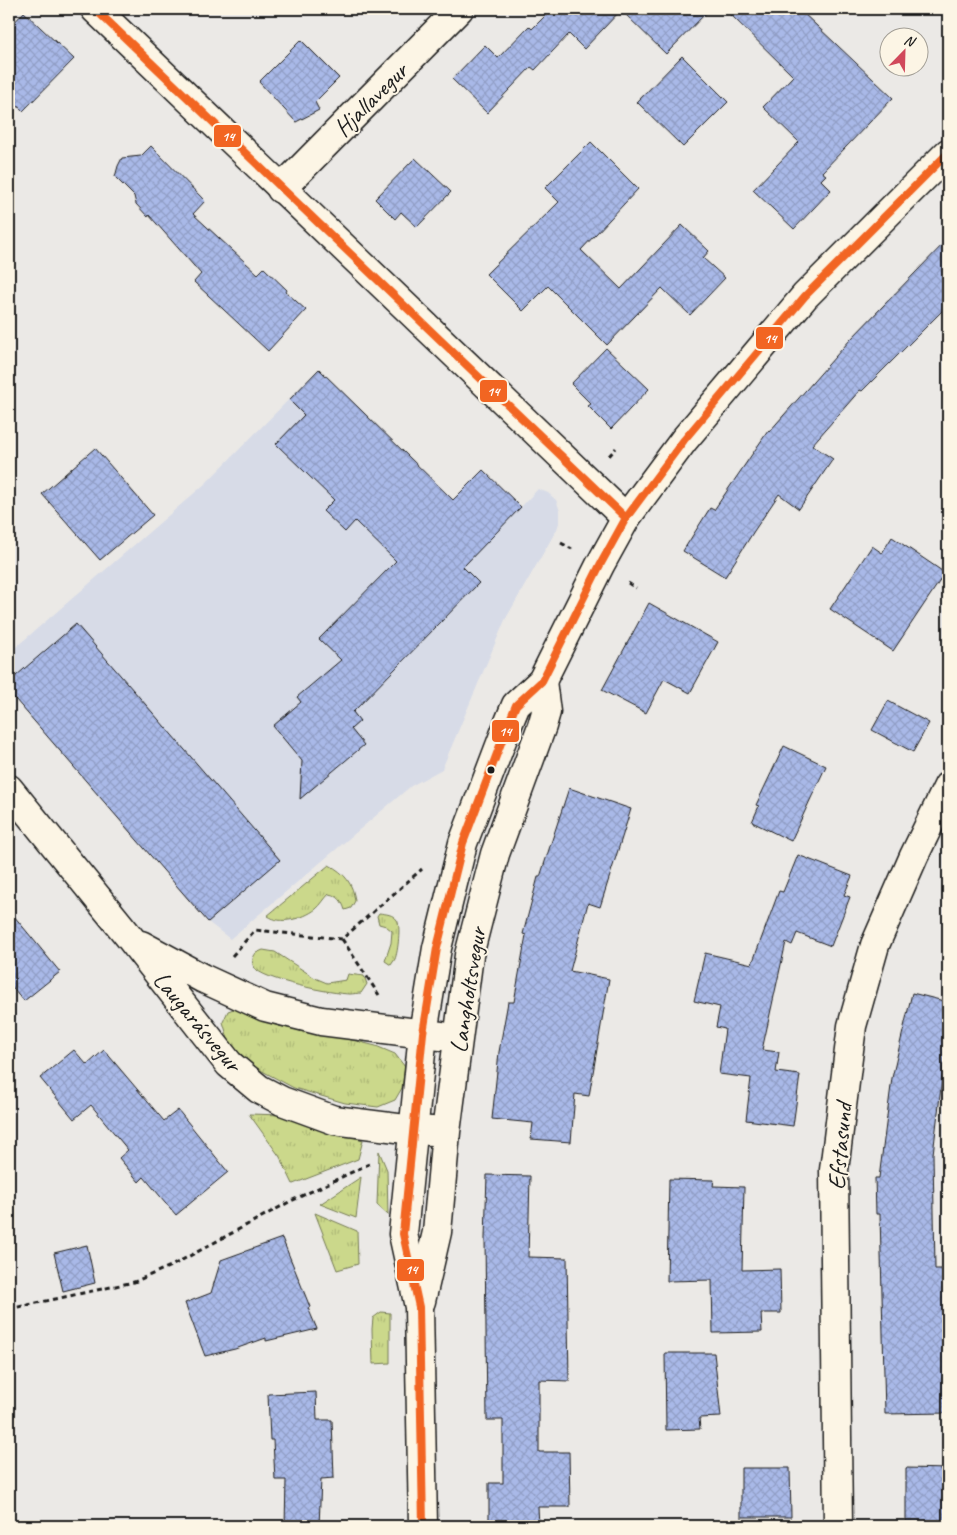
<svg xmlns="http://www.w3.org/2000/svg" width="957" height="1535" viewBox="0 0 957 1535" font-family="Caveat,sans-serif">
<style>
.built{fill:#d7dbe7}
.grass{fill:url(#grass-tufts);stroke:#747a54}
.building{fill:url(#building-cross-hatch);stroke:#1c1c1c}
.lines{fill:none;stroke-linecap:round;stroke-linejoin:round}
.minor-casing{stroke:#1c1c1c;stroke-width:31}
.tertiary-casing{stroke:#1c1c1c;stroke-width:31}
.path{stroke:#1c1c1c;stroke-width:3;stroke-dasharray:5 4;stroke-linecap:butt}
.minor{stroke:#fcf5e5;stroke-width:28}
.tertiary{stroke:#fcf5e5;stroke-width:28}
.bus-1-casing{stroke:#fcf5e5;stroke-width:11}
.bus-1{stroke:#f26522;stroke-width:8}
.bus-dot{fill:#1c1c1c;stroke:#fcf5e5;stroke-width:2}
.labels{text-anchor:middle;stroke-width:4;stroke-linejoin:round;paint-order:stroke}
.street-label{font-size:25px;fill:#1c1c1c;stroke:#fcf5e5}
.line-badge{stroke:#fcf5e5;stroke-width:2}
.badge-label{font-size:14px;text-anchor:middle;font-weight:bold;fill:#fff}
</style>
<defs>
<pattern id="grass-tufts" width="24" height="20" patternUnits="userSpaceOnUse" patternTransform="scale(1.25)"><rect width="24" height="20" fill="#cbd88b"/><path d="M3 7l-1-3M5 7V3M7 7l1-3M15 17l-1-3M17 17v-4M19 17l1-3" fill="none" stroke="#aeb977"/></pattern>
<pattern id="building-cross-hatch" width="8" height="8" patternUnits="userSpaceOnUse" patternTransform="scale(1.25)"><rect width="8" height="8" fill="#a9b9e8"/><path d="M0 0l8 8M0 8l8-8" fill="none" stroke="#919ec6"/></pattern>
</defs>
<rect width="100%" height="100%" fill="#ebe9e6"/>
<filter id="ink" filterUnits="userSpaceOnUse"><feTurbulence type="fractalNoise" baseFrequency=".02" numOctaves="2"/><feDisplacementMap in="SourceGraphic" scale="10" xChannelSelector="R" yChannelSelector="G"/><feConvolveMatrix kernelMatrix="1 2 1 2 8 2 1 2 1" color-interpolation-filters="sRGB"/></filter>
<g filter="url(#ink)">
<polygon class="built" points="319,369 453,500 483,470 521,507 538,489 548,493 556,500 560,511 560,520 557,529 505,620 442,769 411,786 230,939 208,922 9,692 9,653 206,483"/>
<g class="grass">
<path d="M329,865C345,873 353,884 355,901L351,908L345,910C342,901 339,896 329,894C324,899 321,905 316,909C303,919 280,925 267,916Z"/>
<path d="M379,913C386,914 393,914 397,920C401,925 398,952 395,959C394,961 392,963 391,965L385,961L391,943L392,931L386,926L379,924L377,916Z"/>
<path d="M263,950L275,952L315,978L327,983L346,980L348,974L364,976L367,984L361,993C358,993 353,994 350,994C334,994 261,980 254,967C251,962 253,957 256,953Z"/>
<polygon points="239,1007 278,1026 344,1038 376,1046 395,1054 405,1067 402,1088 395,1100 378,1107 345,1103 294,1088 251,1065 229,1042 223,1022 228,1011"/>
<polygon points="249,1114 284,1115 327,1130 363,1140 358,1159 293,1184 280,1157"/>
<polygon points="379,1151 387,1170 388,1215 377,1205"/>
<polygon points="361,1177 356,1218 320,1204"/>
<polygon points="315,1213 357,1231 358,1264 337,1270"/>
<polygon points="381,1312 390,1313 390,1363 373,1364 372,1329 373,1318"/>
</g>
<g class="building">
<polygon points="542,9 710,9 666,54 621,10 584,49 569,34 535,70 531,67 487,113 452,79 485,45 498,58 529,26 532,29 547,14"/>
<polygon points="725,9 799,9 893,98 822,172 826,175 821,180 831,190 794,229 753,190 799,142 763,107 793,76"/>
<polygon points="24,12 74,59 23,111 9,98 9,28"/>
<polygon points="301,40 339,78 315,102 319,110 296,122 259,82"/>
<polygon points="682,56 728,102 683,147 637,102"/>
<polygon points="591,142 638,189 581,250 621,289 682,225 709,251 703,258 725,278 690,315 662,288 607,345 548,286 523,311 486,274 559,202 545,188"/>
<polygon points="151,146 205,201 193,214 258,274 264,268 287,290 286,292 306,310 268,351 194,282 201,274 149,215 148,217 136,204 134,196 115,177 118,166 122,158 141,156"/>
<polygon points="415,158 451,192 417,227 401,212 395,219 375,199"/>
<polygon points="948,239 948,305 862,391 860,390 812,445 833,459 799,509 779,494 754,531 725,577 683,551 710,508 714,510 768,431 769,432 850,340"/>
<polygon points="606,348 649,389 611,429 588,406 591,404 571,384"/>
<polygon points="319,369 453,500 483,470 521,507 463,567 479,583 353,712 360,721 351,729 364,745 300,799 302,761 273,726 301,702 297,697 341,660 319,639 396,561 355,521 345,532 323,511 334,500 276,444 304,415 289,400"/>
<polygon points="95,448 153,515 100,560 42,494"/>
<polygon points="892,537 945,573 893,651 830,609 872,546 882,553"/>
<polygon points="649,603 718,642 690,693 664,679 646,713 602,690"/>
<polygon points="76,624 280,860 208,922 9,692 9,682"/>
<polygon points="888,701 929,723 913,752 872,730"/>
<polygon points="784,746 826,766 791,841 752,822 759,806 756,805"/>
<polygon points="569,788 631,809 600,907 588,903 570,971 609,979 589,1096 575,1094 571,1142 531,1139 533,1123 492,1119 499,1052 508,1002 514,1002 526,935 523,934 538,877 540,877"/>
<polygon points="798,855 852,876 844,895 850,897 831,946 797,933 792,945 786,942 762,1050 779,1052 776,1072 800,1075 793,1126 746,1120 751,1078 719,1074 725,1029 716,1027 720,1007 694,1001 705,953 752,964 779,891 783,892"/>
<polygon points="9,910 60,972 24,1001 9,983"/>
<polygon points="912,993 948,1002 948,1055 945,1054 933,1154 935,1269 948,1269 948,1413 885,1414 880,1214 876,1214 875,1178 879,1178 892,1078"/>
<polygon points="74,1050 87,1065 104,1050 164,1121 178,1110 228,1172 176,1215 144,1177 139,1182 119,1158 128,1150 91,1105 74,1119 40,1078"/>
<polygon points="487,1175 530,1176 528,1257 567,1258 569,1381 539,1380 539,1452 569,1452 570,1507 538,1507 539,1526 489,1526 489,1483 503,1483 503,1420 487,1420 485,1238"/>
<polygon points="669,1179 714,1180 713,1186 744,1187 742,1270 780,1269 781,1313 761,1313 762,1332 713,1333 712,1280 667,1281"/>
<polygon points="282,1238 310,1307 308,1308 317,1329 266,1341 266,1338 235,1349 205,1356 185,1303 211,1293 221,1260"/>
<polygon points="87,1245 95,1283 63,1291 54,1253"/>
<polygon points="665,1353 714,1353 721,1417 699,1418 700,1429 666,1430"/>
<polygon points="316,1392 317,1420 332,1420 334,1478 321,1479 319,1526 285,1526 286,1480 275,1480 273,1440 270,1440 268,1394"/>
<polygon points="741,1468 790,1468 791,1517 741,1517"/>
<polygon points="906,1468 948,1469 948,1523 906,1523"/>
</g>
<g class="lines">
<defs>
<g id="minor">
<polyline points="95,9 626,518"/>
<polyline points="281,189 459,9"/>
<polyline points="838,1526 834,1170 852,1026 875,945 914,856 948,786"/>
</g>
<g id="tertiary">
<polyline points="9,789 131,939 229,1064 259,1089 282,1101 334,1120 413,1130 432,1131"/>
<polyline points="141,945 202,978 265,1007 321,1021 441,1036"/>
<polyline points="421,1301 437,1232 446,1132 469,955 495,854 542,726 546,712 542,681"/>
<polyline points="423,1526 419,1307 403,1234 423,1033 437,948 463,843 509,722 516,705 542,681 600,565 626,518 684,440 805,296 948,153"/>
</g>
</defs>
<use href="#minor" class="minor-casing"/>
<use href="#tertiary" class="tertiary-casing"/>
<g class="path">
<polyline points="609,456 616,448"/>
<polyline points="561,543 572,549"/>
<polyline points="628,583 636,588"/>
<polyline points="342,939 379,995"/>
<polyline points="232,956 255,930 342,939 422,869"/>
<polyline points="9,1309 134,1282 173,1265 291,1201 369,1164"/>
</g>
<use href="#minor" class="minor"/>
<use href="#tertiary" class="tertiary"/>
<defs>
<g id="bus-1">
<polyline points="95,9 626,518"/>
<polyline points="423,1526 419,1307 403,1234 423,1033 437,948 463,843 509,722 516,705 542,681 600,565 626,518 684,440 805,296 948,153"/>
</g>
</defs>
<use href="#bus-1" class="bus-1-casing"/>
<use href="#bus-1" class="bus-1"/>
</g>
</g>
<circle class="bus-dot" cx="491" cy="770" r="4.5"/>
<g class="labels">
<g class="street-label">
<text transform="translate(370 99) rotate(-45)" y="9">Hjallavegur</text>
<text transform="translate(467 990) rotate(-81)" y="9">Langholtsvegur</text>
<text transform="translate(198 1021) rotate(50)" y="9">Laugarásvegur</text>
<text transform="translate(839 1146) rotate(-85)" y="9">Efstasund</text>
</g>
</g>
<g class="line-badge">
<rect x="213" y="124" width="29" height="24" rx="5" fill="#f26522"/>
<rect x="755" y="326" width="29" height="24" rx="5" fill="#f26522"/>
<rect x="479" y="379" width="29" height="24" rx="5" fill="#f26522"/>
<rect x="491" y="719" width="29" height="24" rx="5" fill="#f26522"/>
<rect x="396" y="1258" width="29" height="24" rx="5" fill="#f26522"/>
</g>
<g class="badge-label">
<text x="228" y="141">14</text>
<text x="770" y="343">14</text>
<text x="493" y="396">14</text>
<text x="505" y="736">14</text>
<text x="411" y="1274">14</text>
</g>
<rect width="957" height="1535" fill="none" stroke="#fcf5e5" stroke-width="30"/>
<rect x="15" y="15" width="927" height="1505" fill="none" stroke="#1c1c1c" stroke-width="2" filter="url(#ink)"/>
<g transform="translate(904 52) rotate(23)"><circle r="24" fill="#fcf5e5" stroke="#a29e95"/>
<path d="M0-4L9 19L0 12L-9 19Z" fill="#d1495b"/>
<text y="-8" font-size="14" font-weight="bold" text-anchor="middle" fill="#1c1c1c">N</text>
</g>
</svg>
